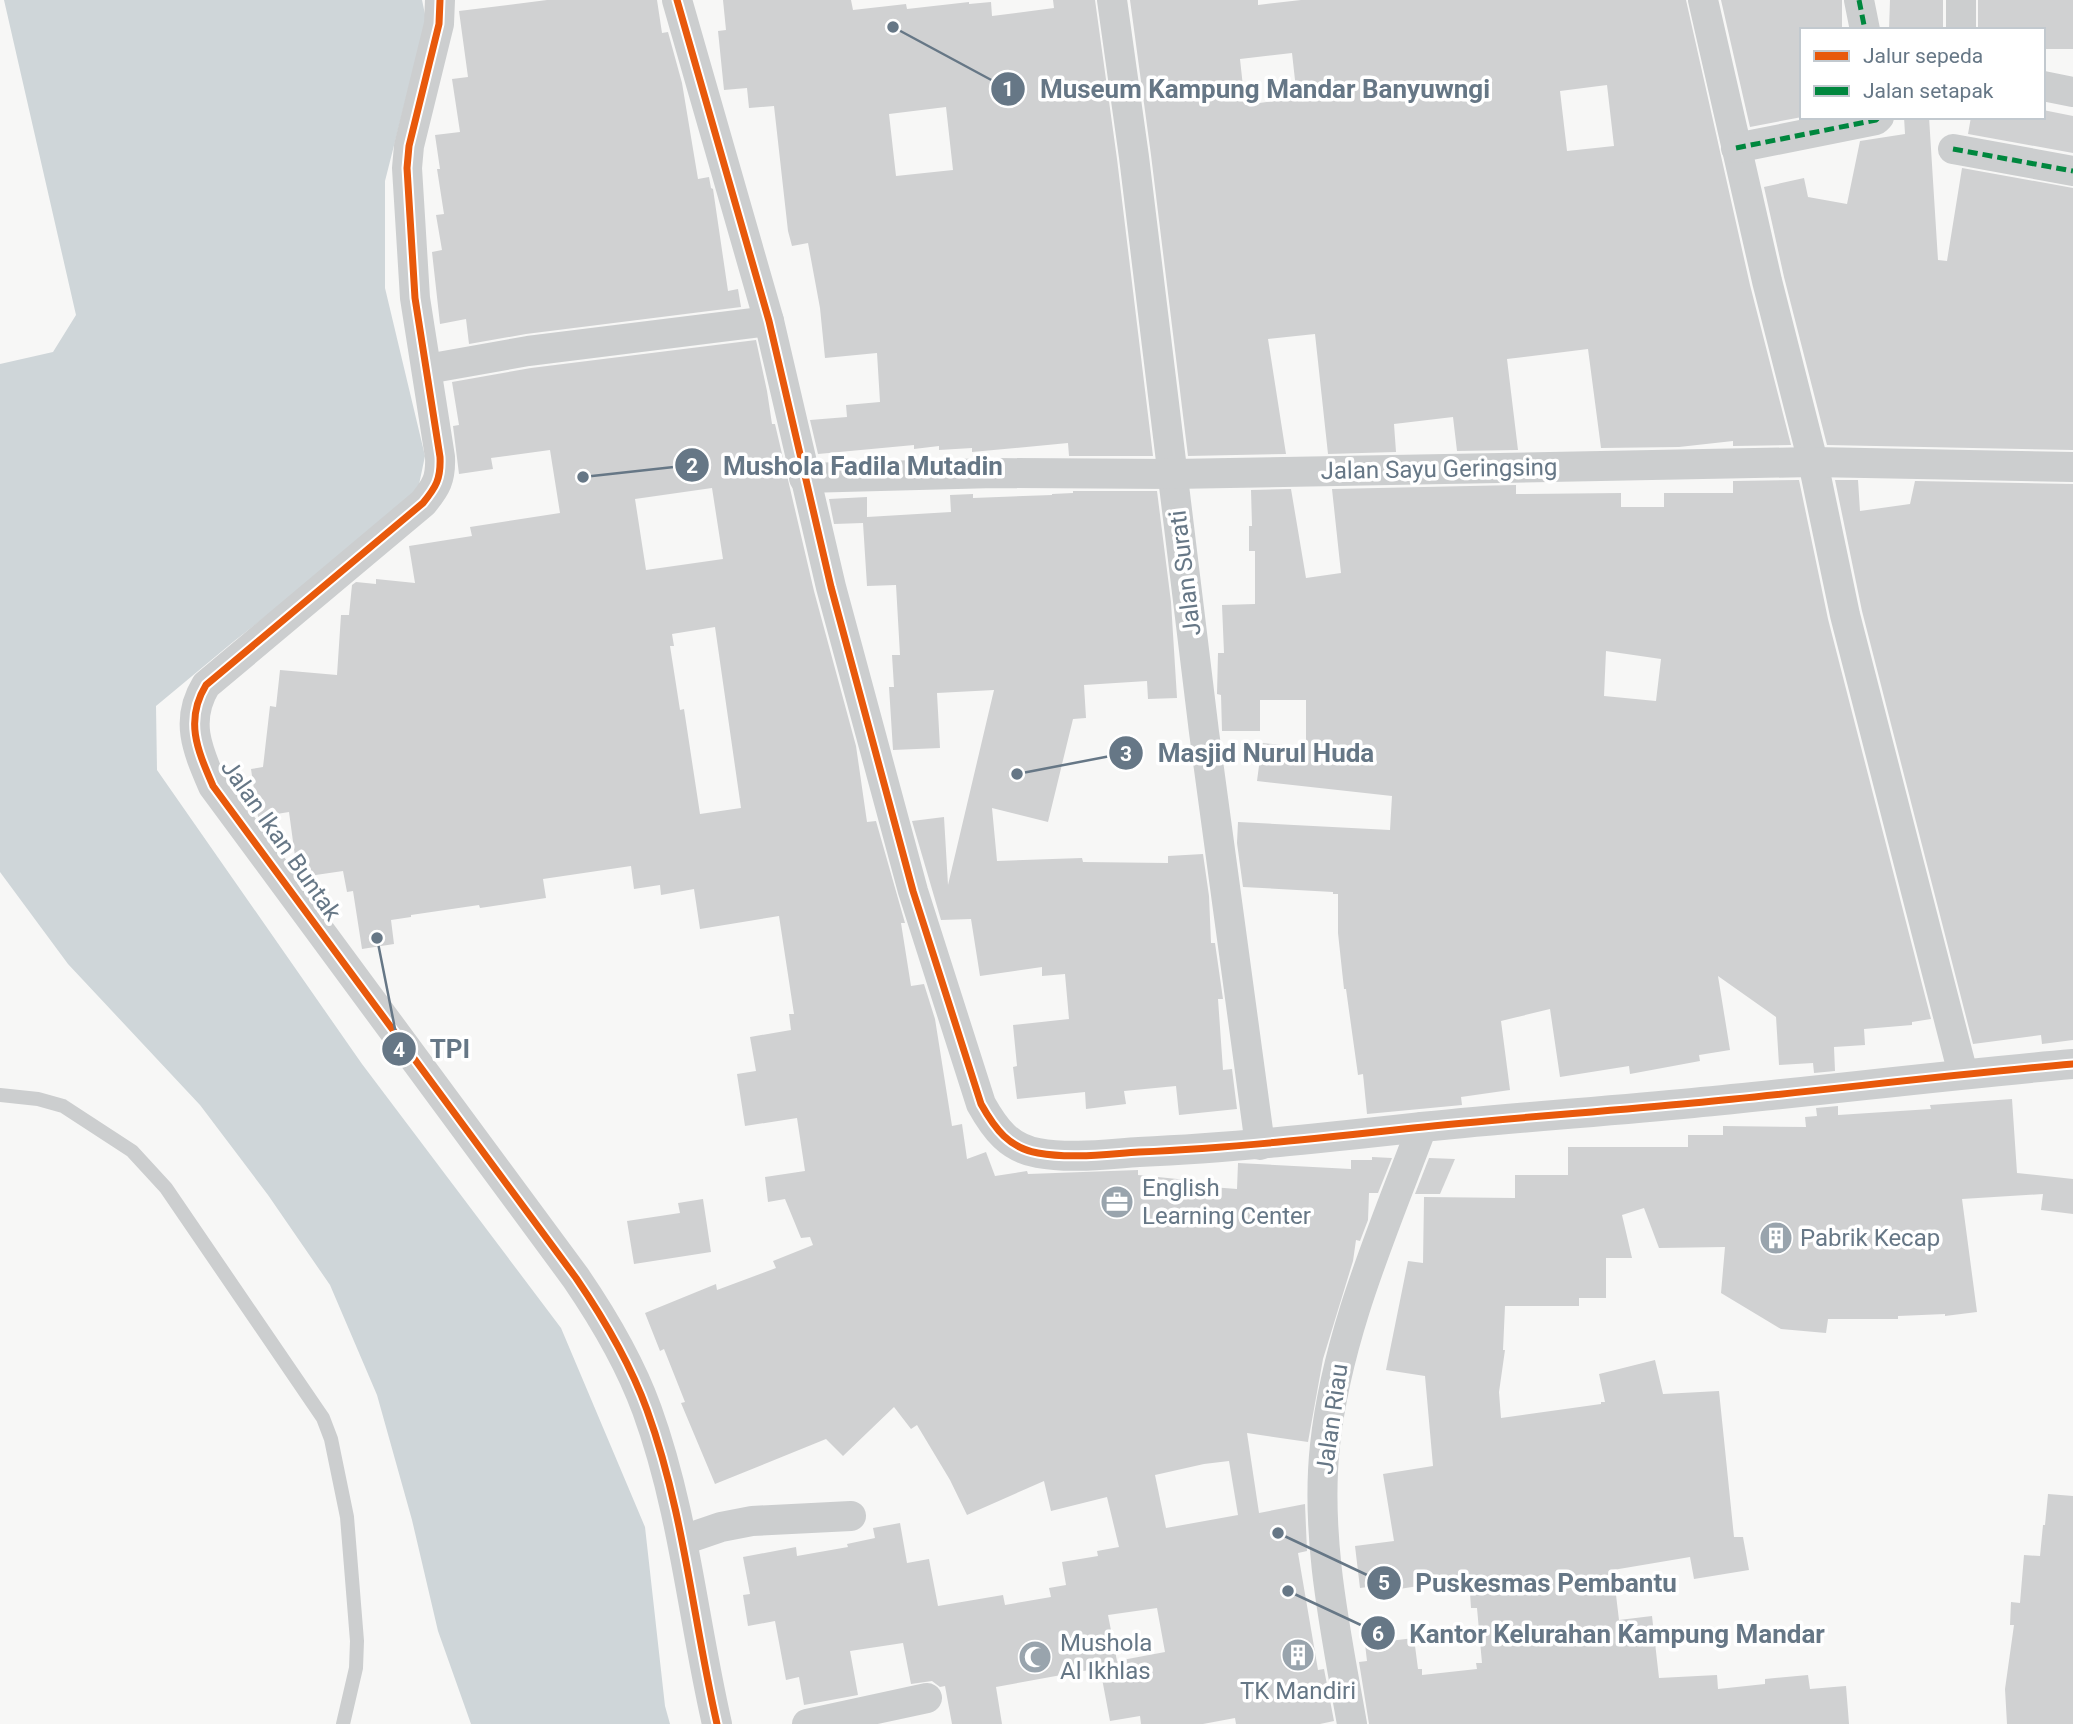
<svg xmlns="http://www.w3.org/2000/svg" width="2073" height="1724" viewBox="0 0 2073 1724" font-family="Roboto,sans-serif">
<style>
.water{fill:#cfd6d9}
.building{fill:#d0d1d2;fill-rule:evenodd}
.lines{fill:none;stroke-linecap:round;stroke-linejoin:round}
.service{stroke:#cccecf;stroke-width:14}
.minor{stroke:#cccecf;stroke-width:30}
.quiet{stroke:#00873e;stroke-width:5;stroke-dasharray:10 5;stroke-linecap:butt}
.cycleway-casing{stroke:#fff;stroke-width:11}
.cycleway{stroke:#e8590c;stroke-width:7}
.labels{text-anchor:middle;stroke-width:7;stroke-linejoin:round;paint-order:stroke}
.street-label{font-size:24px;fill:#667786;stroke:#fff}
.poi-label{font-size:24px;fill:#667786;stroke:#fff;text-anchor:start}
.leader{fill:none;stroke:#667786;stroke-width:2.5}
.callout-dot{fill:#667786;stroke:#fff;stroke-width:2.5}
.mark-label{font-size:21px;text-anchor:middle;font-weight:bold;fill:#fff}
.callout-label{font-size:26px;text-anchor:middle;font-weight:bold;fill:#667786;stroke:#fff;stroke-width:7;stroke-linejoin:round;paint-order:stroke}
</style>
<rect width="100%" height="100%" fill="#f7f7f6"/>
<polygon class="water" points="4,0 422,0 426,19 385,181 385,288 425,456 416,499 233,642 156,706 157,770 362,1064 561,1328 645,1527 665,1706 670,1724 471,1724 438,1631 412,1520 377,1395 330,1285 268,1195 200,1105 68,964 0,872 0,364 53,352 76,315"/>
<g class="building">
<polygon points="547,0 657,0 662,33 668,32 682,83 698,179 709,177 711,188 713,189 728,291 738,289 741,307 526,334 469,344 466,319 440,324 432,252 442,250 436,215 444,214 437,169 440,169 435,135 460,132 452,79 468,77 459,11"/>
<path d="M723,0H851L853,10L906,4L907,9L969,2V4L991,2L992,16L1054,8L1053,0H1095L1117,159L1153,456H1069L1068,443L972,452V448L939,450V446L914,449V445L818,454L810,420L847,417L846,405L880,402L877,353L825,358L820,308L808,243L792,246L788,231L774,106L749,108L747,88L724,90L718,31L726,30ZM946,107L953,170L896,176L889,114Z"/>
<path d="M1130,0H1258V5L1301,0H1686L1750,285L1791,445L1733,446V441L1679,447L1601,448L1588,349L1507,359L1518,450L1457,451L1453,417L1394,424L1396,452L1328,454L1315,334L1268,339L1286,454L1188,456L1151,155ZM1292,53L1297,98L1245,105L1240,59ZM1607,85L1614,146L1567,151L1560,91Z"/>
<polygon points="1721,0 1842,0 1842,30 1802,30 1802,117 1750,127"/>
<polygon points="1890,0 1943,0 1943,30 1889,30"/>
<polygon points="1978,0 2073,0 2073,49 2043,49 2043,30 1978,30"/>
<polygon points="2043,110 2073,116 2073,153 1968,134 1971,117 2043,117"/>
<polygon points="1904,117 1929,117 1938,260 1947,261 1962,168 2073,188 2073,450 1827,445 1784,277 1764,187 1804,178 1808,197 1847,204 1860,141 1905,134"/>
<path d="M756,340L767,391L772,424H775L814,591L856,746L867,822L876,821L905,923H901L911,986L924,984L935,1019L952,1126L962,1124L967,1159L986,1152L995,1176L1027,1171L1028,1174L1138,1170V1175L1187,1180L1186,1185L1237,1189L1238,1163L1351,1169V1160H1372V1157L1392,1158L1378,1193H1369L1368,1220L1360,1241L1356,1240L1353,1261L1323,1359L1308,1442L1247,1433L1259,1513L1305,1504L1307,1551L1298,1553L1318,1670L1324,1669L1334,1721L1320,1724H1236L1235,1718L1203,1724H1141L1140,1716L1110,1721L1100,1668L996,1687L1002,1724H952L945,1686L940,1687L932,1681L911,1684L903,1643L850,1651L858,1695L804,1705L799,1677L786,1680L775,1621L748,1626L743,1595L750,1594L743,1557L796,1547L797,1556L848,1547L847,1544L875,1538L873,1528L900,1523L907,1563L929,1559L938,1606L1003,1595L1005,1605L1051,1597L1049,1588L1066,1585L1062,1562L1098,1556L1097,1551L1119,1547L1107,1497L1051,1511L1044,1481L967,1515L950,1480L917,1425L911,1429L894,1407L843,1456L826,1439L715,1484L681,1403L685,1402L664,1349L660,1351L645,1313L716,1284L717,1290L776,1268L773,1261L813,1245L810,1237L801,1238L785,1199L768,1202L765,1177L805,1171L797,1118L745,1126L737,1074L756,1071L750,1037L791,1030L789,1014H794L779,916L700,929L694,889L661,895L660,885L634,889L631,866L543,879L546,898L480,908L479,905L411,915V917L391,920L394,944L362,949L353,891L347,892L343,871L302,877L297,871L289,812L258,817L251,769L263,767L270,706L276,707L280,670L337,675L341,615H349L352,585L356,582L376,584V579L415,583L409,546L472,536L470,527L560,513L550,450L491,458L493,469L459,474L453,426L459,425L452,382L531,368ZM712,488L723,559L646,570L635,499ZM715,627L741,808L700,814L684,709L680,710L670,646H674L672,634ZM1229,1461L1238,1515L1166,1528L1155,1475L1204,1464ZM1157,1608L1165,1652L1117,1661L1108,1615Z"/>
<path d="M1799,480L1828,619L1931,1019L1912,1022V1025L1864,1029L1865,1045L1834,1047L1835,1071L1814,1073L1813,1063L1779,1065L1776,1017L1718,976L1730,1050L1699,1055L1700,1061L1630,1074L1629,1066L1560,1077L1550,1009L1501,1021L1510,1090L1461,1097L1462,1105L1367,1114L1363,1074L1358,1075L1346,989H1344L1338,933V894H1333V892L1243,887L1237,843L1238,822L1390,830L1392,796L1257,781L1262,743L1306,747V700H1260V731H1222L1221,695L1217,694L1218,653H1224L1222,605L1255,604V551H1249V526H1252L1251,490L1291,489L1306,578L1341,573L1332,489L1516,485V494L1621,493V507H1664V493H1733V481ZM1606,651L1661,659L1656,701L1604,696Z"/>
<polygon points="1835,480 1858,480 1860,511 1910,504 1915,481 2073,484 2073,1040 2042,1044 2041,1035 1973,1044 1862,611"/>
<polygon points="1073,491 1157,491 1171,602 1177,698 1148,699 1147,681 1084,685 1086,718 1073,719 1048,822 992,808 997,861 1082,858 1083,862 1168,863 1168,856 1203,854 1209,896 1211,943 1215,943 1223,999 1218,999 1223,1070 1232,1069 1237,1109 1179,1115 1176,1086 1124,1091 1126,1104 1086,1109 1085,1092 1017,1099 1013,1067 1017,1066 1013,1025 1069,1019 1065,974 1042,976 1042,967 980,976 971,919 941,920 912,821 944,817 948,885 994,690 937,693 940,748 893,750 889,687 894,687 892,655 900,655 896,585 867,586 863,523 834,524 829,499 867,497 867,517 951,512 950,495 973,494 973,498 1052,495 1052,494 1073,493"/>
<polygon points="2012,1099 2017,1173 2073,1179 2073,1214 2041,1210 2043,1194 1962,1199 1977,1312 1945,1316 1945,1314 1898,1316 1898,1319 1828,1319 1826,1333 1781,1329 1721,1293 1725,1247 1659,1248 1644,1208 1622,1215 1632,1258 1606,1258 1606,1298 1579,1298 1579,1306 1505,1306 1503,1350 1505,1350 1499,1392 1501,1418 1601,1404 1601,1402 1605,1402 1599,1374 1655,1360 1663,1394 1719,1391 1734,1537 1743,1537 1749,1570 1694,1579 1690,1557 1613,1570 1619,1620 1652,1616 1659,1678 1717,1675 1718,1689 1765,1684 1765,1679 1808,1675 1810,1689 1846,1686 1849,1724 1369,1724 1359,1662 1367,1661 1365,1644 1414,1638 1418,1669 1422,1669 1422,1675 1477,1669 1476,1663 1482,1663 1477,1608 1471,1608 1469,1578 1393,1590 1392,1584 1360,1588 1355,1546 1394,1541 1383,1474 1433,1466 1425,1376 1386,1370 1408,1261 1423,1263 1424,1197 1515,1198 1515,1175 1568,1175 1568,1147 1688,1147 1688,1135 1723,1135 1723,1126 1806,1127 1805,1117 1817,1116 1816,1108 1838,1106 1838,1115 1931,1109 1930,1105"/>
<polygon points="1429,1158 1455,1159 1440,1194 1415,1194"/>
<polygon points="703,1199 711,1252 634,1264 627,1221 680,1213 678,1203"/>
<polygon points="2048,1494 2073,1496 2073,1724 2007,1724 2005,1689 2014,1625 2010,1625 2011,1602 2020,1603 2024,1555 2040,1556 2043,1525 2045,1525"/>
</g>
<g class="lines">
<polyline class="service" points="0,1095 38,1099 63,1106 132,1151 166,1188 323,1418 331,1439 347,1517 357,1641 356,1668 343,1724"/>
<g class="minor">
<path d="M440,0L439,24L409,146L407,168L415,298L440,457C441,479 436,487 423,503L206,685C184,721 198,751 213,786L576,1278C604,1319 630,1363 647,1410C684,1512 693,1620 717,1724"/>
<path d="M677,0L769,321L831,587L913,891L981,1104C995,1129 1009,1148 1038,1153C1071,1159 1107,1154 1139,1152C1231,1148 1322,1138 1413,1128C1506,1118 1600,1112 1693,1103C1820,1091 1946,1075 2073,1064"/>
<polyline points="1112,0 1134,157 1204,732 1260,1145"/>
<polyline points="1703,0 1767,281 1813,462 1845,615 1963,1074"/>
<polyline points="1859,0 1865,30"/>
<polyline points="1961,30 1961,0"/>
<polyline points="2043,86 2073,92"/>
<polyline points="1736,148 1876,120 1879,117"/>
<polyline points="1953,149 2073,171"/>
<polyline points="427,369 528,351 769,321"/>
<polyline points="804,478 995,473 1173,474 1813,462 2073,467"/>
<polyline points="683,1540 721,1527 752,1521 851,1516"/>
<polyline points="807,1724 927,1698"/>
<path d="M1352,1724C1336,1633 1315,1538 1325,1445C1337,1334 1383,1231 1422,1127"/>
</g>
<g class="quiet">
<polyline points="1859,0 1865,30"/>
<polyline points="1736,148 1876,120 1879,117"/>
<polyline points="1953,149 2073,171"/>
</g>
<defs>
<g id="cycleway">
<path d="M440,0L439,24L409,146L407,168L415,298L440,457C441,479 436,487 423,503L206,685C184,721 198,751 213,786L576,1278C604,1319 630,1363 647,1410C684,1512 693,1620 717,1724"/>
<path d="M677,0L769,321L831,587L913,891L981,1104C995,1129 1009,1148 1038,1153C1071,1159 1107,1154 1139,1152C1231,1148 1322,1138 1413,1128C1506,1118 1600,1112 1693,1103C1820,1091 1946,1075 2073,1064"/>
</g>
</defs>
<use href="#cycleway" class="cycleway-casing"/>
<use href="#cycleway" class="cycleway"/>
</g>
<defs>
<symbol id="office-disc" viewBox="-11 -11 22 22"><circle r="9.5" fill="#99a4ad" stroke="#fff"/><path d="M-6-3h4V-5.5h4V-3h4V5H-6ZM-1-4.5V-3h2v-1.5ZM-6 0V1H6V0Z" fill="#fff"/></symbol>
<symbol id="building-disc" viewBox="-11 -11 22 22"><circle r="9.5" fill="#99a4ad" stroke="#fff"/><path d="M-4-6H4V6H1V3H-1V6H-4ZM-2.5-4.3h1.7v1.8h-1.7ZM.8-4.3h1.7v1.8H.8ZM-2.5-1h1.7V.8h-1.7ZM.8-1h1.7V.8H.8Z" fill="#fff"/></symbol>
<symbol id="mosque-disc" viewBox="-11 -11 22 22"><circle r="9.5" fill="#99a4ad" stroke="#fff"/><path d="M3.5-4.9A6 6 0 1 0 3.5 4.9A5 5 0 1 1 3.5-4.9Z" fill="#fff"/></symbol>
</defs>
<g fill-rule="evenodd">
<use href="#office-disc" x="1098" y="1183" width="38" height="38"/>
<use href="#building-disc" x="1757" y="1219" width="38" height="38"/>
<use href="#building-disc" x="1279" y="1636" width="38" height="38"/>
<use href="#mosque-disc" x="1016" y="1638" width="38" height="38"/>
</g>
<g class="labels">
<g class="street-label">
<text transform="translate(1439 469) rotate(-1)" y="8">Jalan Sayu Geringsing</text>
<text transform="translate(1185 573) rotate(-97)" y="8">Jalan Surati</text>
<text transform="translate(281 840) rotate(55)" y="8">Jalan Ikan Buntak</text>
<text transform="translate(1332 1419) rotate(-82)" y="8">Jalan Riau</text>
</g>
<g class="poi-label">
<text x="1142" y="1196">English<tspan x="1142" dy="28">Learning Center</tspan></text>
<text x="1800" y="1246">Pabrik Kecap</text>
<text x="1060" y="1651">Mushola<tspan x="1060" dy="28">Al Ikhlas</tspan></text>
<text x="1298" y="1699" text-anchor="middle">TK Mandiri</text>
</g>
</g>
<path class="leader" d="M893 27L1008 89M583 477L692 465M1017 774L1126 753M377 938L399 1049M1278 1533L1384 1583M1288 1591L1378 1633"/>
<g class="callout-dot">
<circle cx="893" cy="27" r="7"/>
<circle cx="583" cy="477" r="7"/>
<circle cx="1017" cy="774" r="7"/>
<circle cx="377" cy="938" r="7"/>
<circle cx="1278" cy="1533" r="7"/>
<circle cx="1288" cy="1591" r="7"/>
<circle cx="1008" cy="89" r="18"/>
<circle cx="692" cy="465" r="18"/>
<circle cx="1126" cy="753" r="18"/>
<circle cx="399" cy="1049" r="18"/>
<circle cx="1384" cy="1583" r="18"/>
<circle cx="1378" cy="1633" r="18"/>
</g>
<g class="mark-label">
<text x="1008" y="96">1</text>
<text x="692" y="473">2</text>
<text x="1126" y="761">3</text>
<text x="399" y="1057">4</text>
<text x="1384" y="1590">5</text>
<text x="1378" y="1641">6</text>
</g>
<g class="callout-label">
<text x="1265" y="98">Museum Kampung Mandar Banyuwngi</text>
<text x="863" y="475">Mushola Fadila Mutadin</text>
<text x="1266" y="762">Masjid Nurul Huda</text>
<text x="450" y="1058">TPI</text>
<text x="1546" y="1592">Puskesmas Pembantu</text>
<text x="1617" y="1643">Kantor Kelurahan Kampung Mandar</text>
</g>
<rect x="1800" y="28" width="245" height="91" fill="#ffffff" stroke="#c2c9cf" stroke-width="2"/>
<rect x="1814" y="51" width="35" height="10" fill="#e8590c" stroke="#c2c9cf" stroke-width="2"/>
<text x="1863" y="63" font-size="21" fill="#667786">Jalur sepeda</text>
<rect x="1814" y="86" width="35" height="10" fill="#00873e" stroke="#c2c9cf" stroke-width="2"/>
<text x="1863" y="98" font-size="21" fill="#667786">Jalan setapak</text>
</svg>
